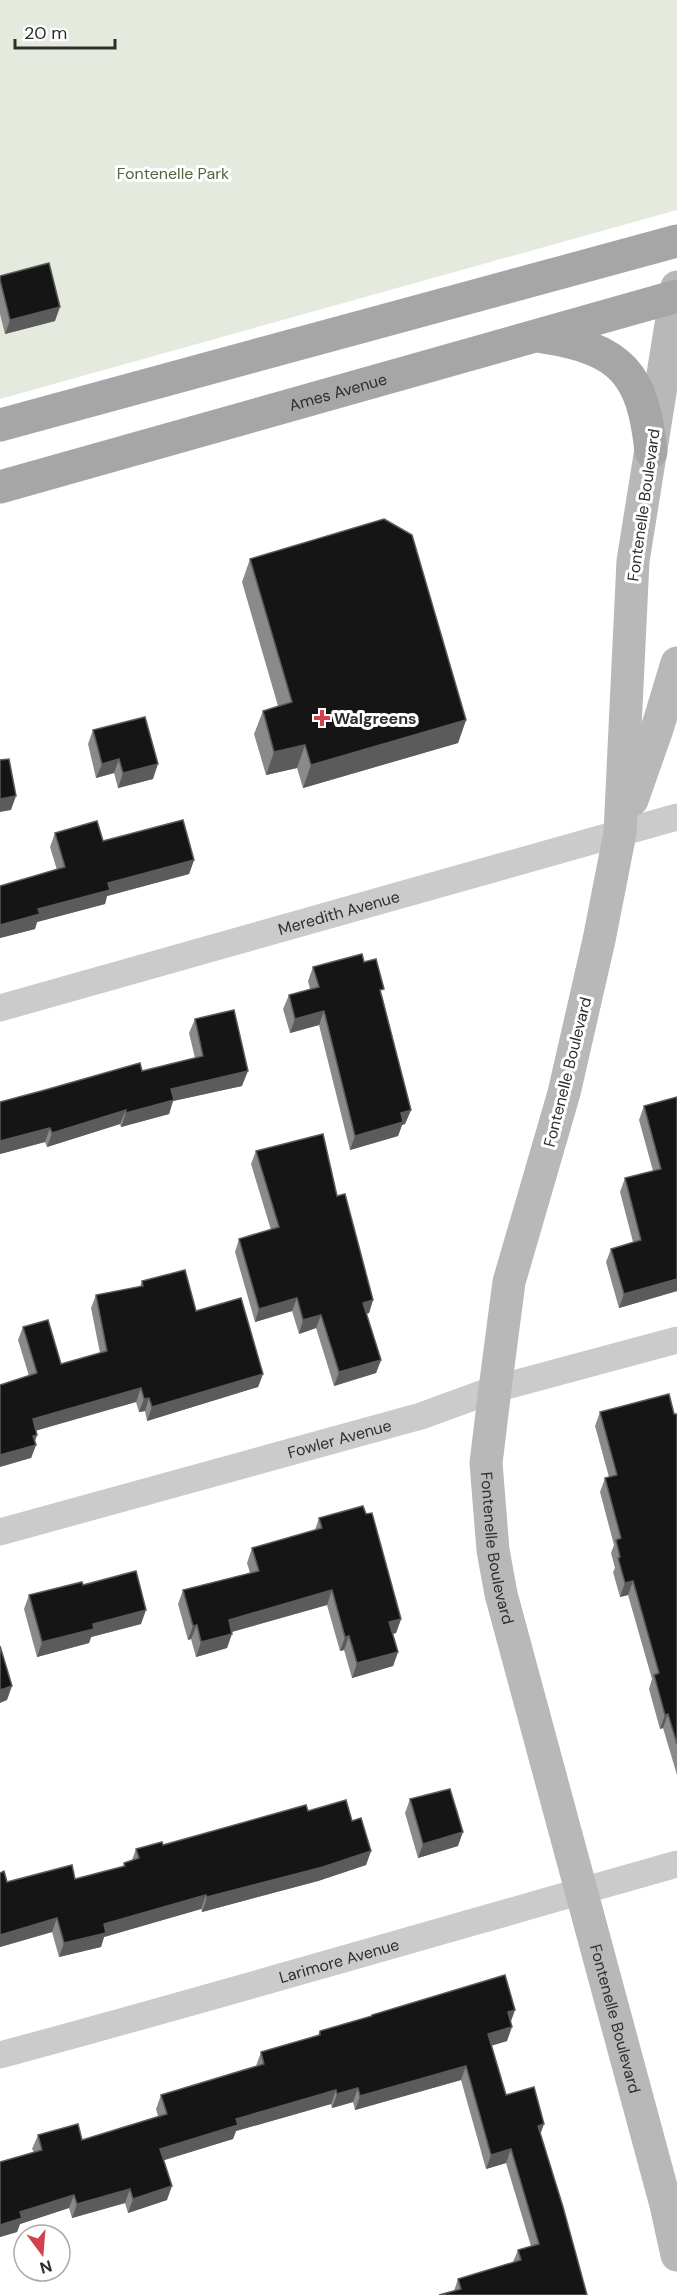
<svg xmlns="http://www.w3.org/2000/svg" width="677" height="2295" viewBox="0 0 677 2295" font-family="'DM Sans',sans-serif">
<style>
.green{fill:#e4eadd}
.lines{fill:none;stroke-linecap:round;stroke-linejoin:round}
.minor{stroke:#cbcbcb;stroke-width:27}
.secondary{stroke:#b8b8b8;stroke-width:33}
.primary{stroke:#a6a6a6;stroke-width:33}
.wall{fill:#8a8a8a}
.shaded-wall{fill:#5b5b5b}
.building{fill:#151515;stroke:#5b5b5b;stroke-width:1.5}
.poi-dot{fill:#d3424b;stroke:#fff;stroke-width:2}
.labels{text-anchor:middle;stroke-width:6;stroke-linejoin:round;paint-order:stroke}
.park-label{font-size:16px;fill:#516540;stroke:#fff}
.street-label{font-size:16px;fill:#2e2e2e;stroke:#fff}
.poi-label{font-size:16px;font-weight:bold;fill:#2e2e2e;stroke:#fff;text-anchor:start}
</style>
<rect width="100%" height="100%" fill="#fff"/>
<polygon class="green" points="0,0 677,0 677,210 0,399"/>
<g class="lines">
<g class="minor">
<path id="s1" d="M0,1008L677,817"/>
<path id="s2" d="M0,1532L421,1416L495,1389L677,1340"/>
<path id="s3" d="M0,2055C226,1994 451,1928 677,1864"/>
</g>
<g class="secondary">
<path id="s4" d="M677,287L633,561L620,833L599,940L564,1093L509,1282L495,1389L486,1463L493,1550L501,1594L666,2205L677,2255"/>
<polyline points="632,800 657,729 677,663"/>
</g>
<g class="primary">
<path d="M543,337C622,349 643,374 651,452"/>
<polyline points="0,425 677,241"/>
<path id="s5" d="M0,487L677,296"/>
</g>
</g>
<g class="wall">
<polygon points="0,276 55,321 5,334 0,314"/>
<polygon points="250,559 466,720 458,743 303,788 297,768 266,775 254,734 263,711 278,706 242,582"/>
<polygon points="93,730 153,779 118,788 114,773 96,778 88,744"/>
<polygon points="55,833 103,841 194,860 189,874 107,896 105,904 37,922 35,929 0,938 57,870 50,847"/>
<polygon points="364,962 382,995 411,1110 405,1124 402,1125 398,1136 350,1150 319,1025 290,1033 283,1009 289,995 310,989 308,981 313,967"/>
<polygon points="195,1019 242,1086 173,1101 169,1114 121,1127 120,1124 47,1147 45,1142 0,1154 142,1071 195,1058 189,1033"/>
<polygon points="677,1097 677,1291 619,1308 606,1262 611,1249 633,1242 620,1192 625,1178 653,1171 639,1120 644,1106"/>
<polygon points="256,1151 337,1196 373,1300 369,1313 366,1314 381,1360 376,1373 334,1386 316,1328 299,1334 292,1311 255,1322 235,1252 239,1239 271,1230 251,1164"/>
<polygon points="142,1281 196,1311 263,1374 258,1387 147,1421 145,1411 139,1412 136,1402 36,1430 37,1435 35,1441 36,1445 31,1458 29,1376 18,1340 23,1327 61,1364 100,1353 91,1308 96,1295 140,1287"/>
<polygon points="600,1412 674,1414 677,1414 677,1775 663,1728 660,1729 649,1689 652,1679 628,1595 620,1597 613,1572 615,1568 611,1553 614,1545 600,1492 605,1478 609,1477 595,1426"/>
<polygon points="319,1518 401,1619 396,1633 393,1634 398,1652 393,1666 352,1678 344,1650 340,1651 327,1605 232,1632 227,1648 196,1657 191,1639 188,1640 178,1604 183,1590 250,1573 247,1563 252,1548 315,1530"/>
<polygon points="83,1585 141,1624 91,1637 89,1643 37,1657 24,1609 29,1595"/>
<polygon points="410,1799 458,1846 418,1858 405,1813"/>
<polygon points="308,1811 352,1821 371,1851 366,1865 318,1881 202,1912 201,1909 104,1937 101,1947 59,1957 52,1932 0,1947 0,1873 7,1882 75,1879 123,1867 124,1863 132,1860 136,1849 163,1845"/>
<polygon points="372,2015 510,2021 507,2041 491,2046 506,2095 540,2135 587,2295 454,2291 458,2279 513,2262 518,2250 531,2246 506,2163 486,2169 461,2080 355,2110 353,2102 332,2108 331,2104 236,2131 233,2139 163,2160 167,2200 128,2213 125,2203 72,2218 69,2208 20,2224 17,2232 0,2237 0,2162 34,2152 32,2149 38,2135 82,2140 158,2116 156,2109 161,2095 256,2066 261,2052 318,2035 320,2031 371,2017"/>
</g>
<g class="shaded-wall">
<polygon points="60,307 55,321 5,334 10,320"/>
<polygon points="466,720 458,743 303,788 311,765"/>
<polygon points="305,745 297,768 266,775 274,752"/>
<polygon points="119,759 114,773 96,778 102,764"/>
<polygon points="158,764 153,779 118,788 123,773"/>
<polygon points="16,796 11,810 0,812 0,799"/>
<polygon points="194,860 189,874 107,896 105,904 37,922 35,929 0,938 0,925 38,909 108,883"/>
<polygon points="324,1011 319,1025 290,1033 295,1019"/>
<polygon points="248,1071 242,1086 173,1101 169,1114 121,1127 126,1113 171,1089"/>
<polygon points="126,1110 120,1124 47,1147 52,1133"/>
<polygon points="411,1110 405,1124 402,1125 398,1136 350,1150 355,1136 401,1113"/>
<polygon points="50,1128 45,1142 0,1154 0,1141"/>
<polygon points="677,1279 677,1291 619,1308 624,1294"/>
<polygon points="297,1298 292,1311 255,1322 259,1309"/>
<polygon points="373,1300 369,1313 358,1316 363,1303"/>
<polygon points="321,1315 316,1328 299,1334 303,1320"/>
<polygon points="381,1360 376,1373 334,1386 339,1372"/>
<polygon points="263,1374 258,1387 147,1421 152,1407"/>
<polygon points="141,1388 136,1402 28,1433 33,1419"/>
<polygon points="149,1398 145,1411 139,1412 144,1399"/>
<polygon points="37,1435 33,1446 36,1445 31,1458 0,1467 0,1455 33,1436"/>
<polygon points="633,1581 628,1595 620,1597 625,1583"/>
<polygon points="332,1590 327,1605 224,1634 229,1620"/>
<polygon points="146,1610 141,1624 91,1637 89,1643 37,1657 42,1642 93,1624"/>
<polygon points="401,1619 396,1633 384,1636 389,1622"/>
<polygon points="197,1625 191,1639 188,1640 193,1626"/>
<polygon points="232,1634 227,1648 196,1657 201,1642"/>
<polygon points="349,1636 344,1650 340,1651 345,1637"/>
<polygon points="398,1652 393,1666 352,1678 357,1663"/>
<polygon points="12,1686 7,1700 0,1703 0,1690"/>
<polygon points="668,1714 663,1728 660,1729 665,1715"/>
<polygon points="463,1832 458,1846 418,1858 423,1844"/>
<polygon points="371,1851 366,1865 318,1881 202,1912 207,1897"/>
<polygon points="206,1895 201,1909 104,1937 101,1947 59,1957 64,1943 104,1924"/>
<polygon points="57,1918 52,1932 0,1947 0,1935"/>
<polygon points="515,2010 510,2024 508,2012"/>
<polygon points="512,2027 507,2041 483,2048 488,2034"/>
<polygon points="466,2066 461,2080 355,2110 360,2096"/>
<polygon points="358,2088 353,2102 332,2108 337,2094"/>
<polygon points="336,2090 331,2104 236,2131 233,2139 155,2163 160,2149 236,2119"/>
<polygon points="544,2124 539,2138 538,2126"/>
<polygon points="511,2149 506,2163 486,2169 491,2155"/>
<polygon points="172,2186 167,2200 128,2213 133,2199"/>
<polygon points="130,2189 125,2203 72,2218 77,2204"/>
<polygon points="74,2195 69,2208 20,2224 17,2232 0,2237 0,2225 20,2212"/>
</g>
<g class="building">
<polygon points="49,263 60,307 10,320 0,280 0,276"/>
<polygon points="384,519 412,535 466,720 311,765 305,745 274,752 263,711 292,702 250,559"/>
<polygon points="145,717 158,764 123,773 119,759 102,764 93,730"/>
<polygon points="9,759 16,796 0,799 0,760"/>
<polygon points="183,820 194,860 108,883 110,890 38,909 40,914 0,925 0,886 65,867 55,833 97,821 103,841"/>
<polygon points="362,954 364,962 376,959 384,989 380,990 411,1110 401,1113 403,1122 355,1136 324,1011 295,1019 289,995 319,987 313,967"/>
<polygon points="234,1010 248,1071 171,1089 174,1100 126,1113 126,1110 52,1133 50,1128 0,1141 0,1102 45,1090 140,1063 142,1071 203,1056 195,1019"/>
<polygon points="677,1097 677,1279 624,1294 611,1249 641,1240 625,1178 661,1169 644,1106"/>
<polygon points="323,1134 337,1196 345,1194 373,1300 363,1303 381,1360 339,1372 321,1315 303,1320 297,1298 259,1309 239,1239 279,1227 256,1151"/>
<polygon points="185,1270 196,1311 241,1298 263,1374 152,1407 149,1398 144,1399 141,1388 33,1419 37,1435 33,1436 36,1445 0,1455 0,1385 37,1373 23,1327 48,1320 61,1364 107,1351 96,1295 143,1286 142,1281"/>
<polygon points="669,1394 674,1414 677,1414 677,1744 668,1714 665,1715 654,1675 659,1673 633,1581 625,1583 618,1558 620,1557 616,1540 621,1538 605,1478 617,1475 600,1412"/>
<polygon points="363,1506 366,1514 372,1513 401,1619 389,1622 398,1652 357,1663 349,1636 345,1637 332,1590 229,1620 232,1634 201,1642 197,1625 193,1626 183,1590 259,1571 252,1548 322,1528 319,1518"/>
<polygon points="136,1571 146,1610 93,1624 94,1629 42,1642 29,1595 82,1582 83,1585"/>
<polygon points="0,1646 12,1686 0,1690"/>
<polygon points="450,1789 463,1832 423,1844 410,1799"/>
<polygon points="346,1800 352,1821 361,1818 371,1851 323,1867 207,1897 206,1895 104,1924 106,1933 64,1943 57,1918 0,1935 0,1873 4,1871 7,1882 72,1865 75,1879 125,1866 124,1863 139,1858 136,1849 162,1842 163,1845 306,1805 308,1811"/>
<polygon points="505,1975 515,2010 508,2012 512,2027 488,2034 506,2095 534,2087 544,2124 538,2126 563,2207 587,2295 439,2295 461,2289 458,2279 521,2260 518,2250 539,2244 511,2149 491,2155 466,2066 360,2096 358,2088 337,2094 336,2090 236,2119 238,2125 160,2149 172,2186 133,2199 130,2189 77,2204 74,2195 20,2212 22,2218 0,2225 0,2162 42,2150 38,2135 78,2124 82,2140 167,2114 161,2095 264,2064 261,2052 320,2035 320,2031 372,2016 372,2015"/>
</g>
<path class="poi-dot" d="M319 709h6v6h6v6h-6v6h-6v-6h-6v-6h6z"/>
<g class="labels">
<g class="park-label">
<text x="173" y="179">Fontenelle Park</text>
</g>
<g class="street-label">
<text dy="6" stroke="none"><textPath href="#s5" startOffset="351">Ames Avenue</textPath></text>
<text transform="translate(643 505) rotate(-82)" y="6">Fontenelle Boulevard</text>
<text dy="6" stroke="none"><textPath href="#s1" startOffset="352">Meredith Avenue</textPath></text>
<text transform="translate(567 1072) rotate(-76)" y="6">Fontenelle Boulevard</text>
<text dy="6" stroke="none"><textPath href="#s2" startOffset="352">Fowler Avenue</textPath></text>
<text dy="6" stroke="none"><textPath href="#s4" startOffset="1281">Fontenelle Boulevard</textPath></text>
<text dy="6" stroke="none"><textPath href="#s3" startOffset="352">Larimore Avenue</textPath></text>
<text dy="6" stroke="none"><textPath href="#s4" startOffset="1767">Fontenelle Boulevard</textPath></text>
</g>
<g class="poi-label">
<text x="334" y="724">Walgreens</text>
</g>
</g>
<g transform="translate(42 2253) rotate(164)"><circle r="28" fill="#ffffff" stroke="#ababab" stroke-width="1.5"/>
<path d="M0-4.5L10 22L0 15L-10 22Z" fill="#d3424b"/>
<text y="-9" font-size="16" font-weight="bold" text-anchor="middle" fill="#2e2e2e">N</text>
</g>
<path d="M15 39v9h100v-9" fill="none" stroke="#2e2e2e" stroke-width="3"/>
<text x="24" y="39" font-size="18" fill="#2e2e2e" stroke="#ffffff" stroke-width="4.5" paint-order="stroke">20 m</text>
</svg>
